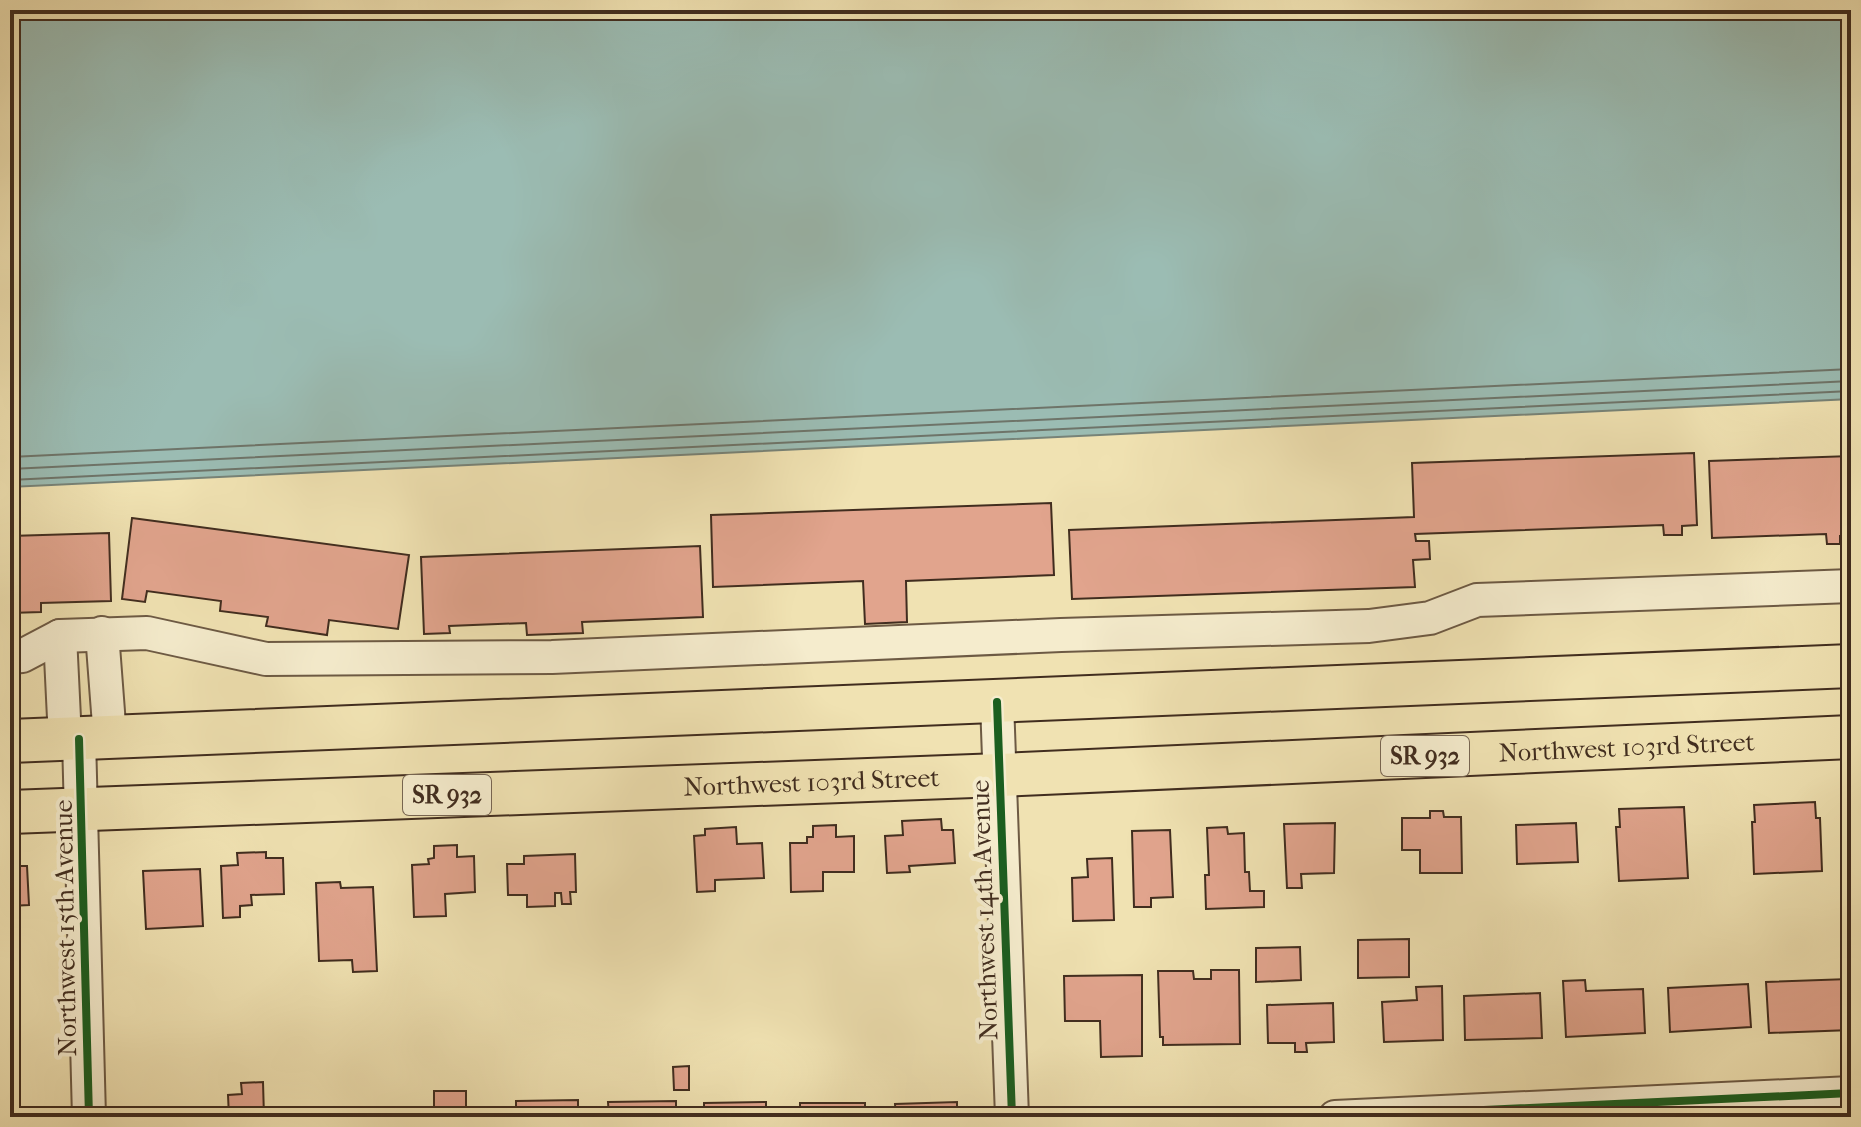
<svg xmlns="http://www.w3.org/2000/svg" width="1861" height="1127" viewBox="0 0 1861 1127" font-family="'IM FELL French Canon',serif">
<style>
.water{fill:#9bbcb3;stroke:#778378;stroke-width:2}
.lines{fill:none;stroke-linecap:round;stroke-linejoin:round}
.shore{stroke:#6e7469;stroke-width:2}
.building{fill:#e1a48d;stroke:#412d1f;stroke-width:2}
.minor-casing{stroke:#6d5a44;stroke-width:36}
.major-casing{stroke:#412d1f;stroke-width:46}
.minor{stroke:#f5eccd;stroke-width:32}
.major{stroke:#f0e2b2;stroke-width:42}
.cycleway-casing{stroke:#f5eccd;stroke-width:13}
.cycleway{stroke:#1b5e20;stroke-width:8}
.labels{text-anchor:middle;stroke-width:8;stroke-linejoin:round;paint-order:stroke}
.shield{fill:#f5eccd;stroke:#776653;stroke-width:2}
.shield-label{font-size:24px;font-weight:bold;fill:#412d1f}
.street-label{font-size:26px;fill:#412d1f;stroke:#f5eccd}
</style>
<rect width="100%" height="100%" fill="#f0e2b2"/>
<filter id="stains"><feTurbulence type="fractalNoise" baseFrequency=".0025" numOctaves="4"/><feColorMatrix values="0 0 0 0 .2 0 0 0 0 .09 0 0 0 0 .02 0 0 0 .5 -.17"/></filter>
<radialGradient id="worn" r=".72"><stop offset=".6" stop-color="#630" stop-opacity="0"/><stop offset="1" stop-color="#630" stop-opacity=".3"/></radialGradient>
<polygon class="water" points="10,10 1851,10 1851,399 10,487"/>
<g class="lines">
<g class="shore">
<polyline points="10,457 1851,369"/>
<polyline points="10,469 1851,381"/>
<polyline points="10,480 1851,391"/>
</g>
</g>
<g class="building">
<polygon points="1694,453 1697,525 1682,526 1682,535 1664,535 1663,525 1415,534 1416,541 1429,541 1430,559 1413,560 1415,587 1072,599 1069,530 1414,517 1412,463"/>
<polygon points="1851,456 1851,536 1840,536 1840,544 1827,544 1826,534 1712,538 1709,461"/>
<polygon points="1051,503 1054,575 906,581 907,622 865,624 863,581 713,587 711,515"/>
<polygon points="132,518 409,555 398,629 329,620 327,635 266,626 268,617 220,611 221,601 147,591 145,602 122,599"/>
<polygon points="109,533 111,601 41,603 41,612 10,613 10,536"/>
<polygon points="700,546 703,617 582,622 583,633 527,635 526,623 449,626 450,633 424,634 421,557"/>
<polygon points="1815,802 1816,818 1820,818 1822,871 1754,874 1752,822 1755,822 1754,805"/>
<polygon points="1684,807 1688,878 1619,881 1616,827 1620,827 1619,809"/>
<polygon points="1430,811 1443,811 1444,817 1461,817 1462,873 1420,873 1420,850 1402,850 1402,818 1430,818"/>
<polygon points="941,819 942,830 953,830 955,863 909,866 910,872 887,873 885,836 903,835 902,821"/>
<polygon points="1335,823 1334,873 1301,874 1302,888 1287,888 1284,824"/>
<polygon points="1576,823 1578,862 1517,864 1516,825"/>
<polygon points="836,825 836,837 854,836 854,872 823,872 823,891 791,892 790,843 807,843 807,837 813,837 813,826"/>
<polygon points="736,827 737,844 762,843 764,878 715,880 715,891 697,892 694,836 705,835 705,829"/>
<polygon points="1227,827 1228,834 1244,833 1245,872 1249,872 1250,891 1264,891 1264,907 1206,909 1205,875 1209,875 1207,828"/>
<polygon points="1170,830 1173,897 1151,898 1151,907 1134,907 1132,831"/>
<polygon points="457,845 457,857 474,856 475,892 445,894 446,916 414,917 412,865 429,864 428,859 434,858 434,846"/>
<polygon points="266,852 266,858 283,858 284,894 251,895 252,905 240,906 240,917 223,918 221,866 238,865 237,853"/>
<polygon points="575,854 576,892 570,892 571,904 562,904 561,893 555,893 555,906 527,907 527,895 508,895 507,864 524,864 524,856"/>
<polygon points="1112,858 1114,920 1073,921 1072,878 1088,877 1087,859"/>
<polygon points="10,866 27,866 29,905 10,906"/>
<polygon points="200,869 203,926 146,929 143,871"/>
<polygon points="340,882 341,888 373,887 377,971 353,972 352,960 319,961 316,883"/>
<polygon points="1409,939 1409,977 1358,978 1358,940"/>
<polygon points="1300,947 1301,980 1256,982 1256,948"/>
<polygon points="1211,970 1239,970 1240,1044 1163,1045 1163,1037 1160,1037 1158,971 1193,971 1194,979 1211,979"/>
<polygon points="1142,975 1142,1056 1101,1057 1100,1021 1065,1021 1064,976"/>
<polygon points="1849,979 1851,1030 1769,1033 1766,982"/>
<polygon points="1585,980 1586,991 1643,989 1645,1033 1566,1037 1563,981"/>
<polygon points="1748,984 1751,1027 1670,1032 1668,988"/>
<polygon points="1442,986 1443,1040 1384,1042 1382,1002 1417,1000 1416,987"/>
<polygon points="1540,993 1542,1038 1465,1040 1464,996"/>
<polygon points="1333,1003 1334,1042 1306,1043 1307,1052 1295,1052 1295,1043 1268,1043 1267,1005"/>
<polygon points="689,1066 689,1090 674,1090 673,1067"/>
<polygon points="263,1082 264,1117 229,1117 228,1095 242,1094 241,1083"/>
<polygon points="434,1091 466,1091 466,1107 488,1107 488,1117 420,1117 420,1107 434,1107"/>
<polygon points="578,1100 578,1117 516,1117 516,1101"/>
<polygon points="676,1101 676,1117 609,1117 608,1102"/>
<polygon points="766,1102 766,1117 704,1117 704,1103"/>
<polygon points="957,1102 957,1117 896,1117 895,1104"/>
<rect x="800" y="1103" width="65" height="14"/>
<polygon points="173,1110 173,1117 141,1117 141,1111"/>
<polygon points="387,1113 387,1117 322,1117 322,1114"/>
</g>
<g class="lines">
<defs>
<g id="minor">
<polyline points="102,633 110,738"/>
<polyline points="60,636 65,739"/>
<polyline points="10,657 22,656 60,636 147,633 266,659 552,657 1061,635 1369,626 1430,618 1477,600 1851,586"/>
<polyline points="997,702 1012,1117"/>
<polyline points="79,739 89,1117"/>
<polyline points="1335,1117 1851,1093"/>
</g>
<g id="major">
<polyline points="10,741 1851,666"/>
<path id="s1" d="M10,812L1000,775L1851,737"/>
</g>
</defs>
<use href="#minor" class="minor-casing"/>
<use href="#major" class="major-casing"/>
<use href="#minor" class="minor"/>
<use href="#major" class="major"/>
<defs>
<g id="cycleway">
<polyline points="997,702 1012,1117"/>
<polyline points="79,739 89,1117"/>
<polyline points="1335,1117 1851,1093"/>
</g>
</defs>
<use href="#cycleway" class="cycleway-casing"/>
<use href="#cycleway" class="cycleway"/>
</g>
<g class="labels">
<g class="shield">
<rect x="1381" y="736" width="88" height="40" rx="6"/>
<rect x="403" y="775" width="88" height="40" rx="6"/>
</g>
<g class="shield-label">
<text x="1425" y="764">SR 932</text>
<text x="447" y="803">SR 932</text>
</g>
<g class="street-label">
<text dy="9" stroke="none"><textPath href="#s1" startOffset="1618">Northwest 103rd Street</textPath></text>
<text dy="9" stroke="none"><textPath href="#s1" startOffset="802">Northwest 103rd Street</textPath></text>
<text transform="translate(984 910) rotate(-92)" y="9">Northwest 14th Avenue</text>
<text transform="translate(65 928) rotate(-91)" y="9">Northwest 15th Avenue</text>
</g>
</g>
<rect width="1861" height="1127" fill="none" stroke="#f0e2b2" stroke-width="40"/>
<rect x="12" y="12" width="1837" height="1103" fill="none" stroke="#412d1f" stroke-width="4"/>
<rect x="20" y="20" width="1821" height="1087" fill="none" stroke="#412d1f" stroke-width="2"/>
<rect width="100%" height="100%" filter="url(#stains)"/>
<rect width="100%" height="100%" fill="url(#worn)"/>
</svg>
